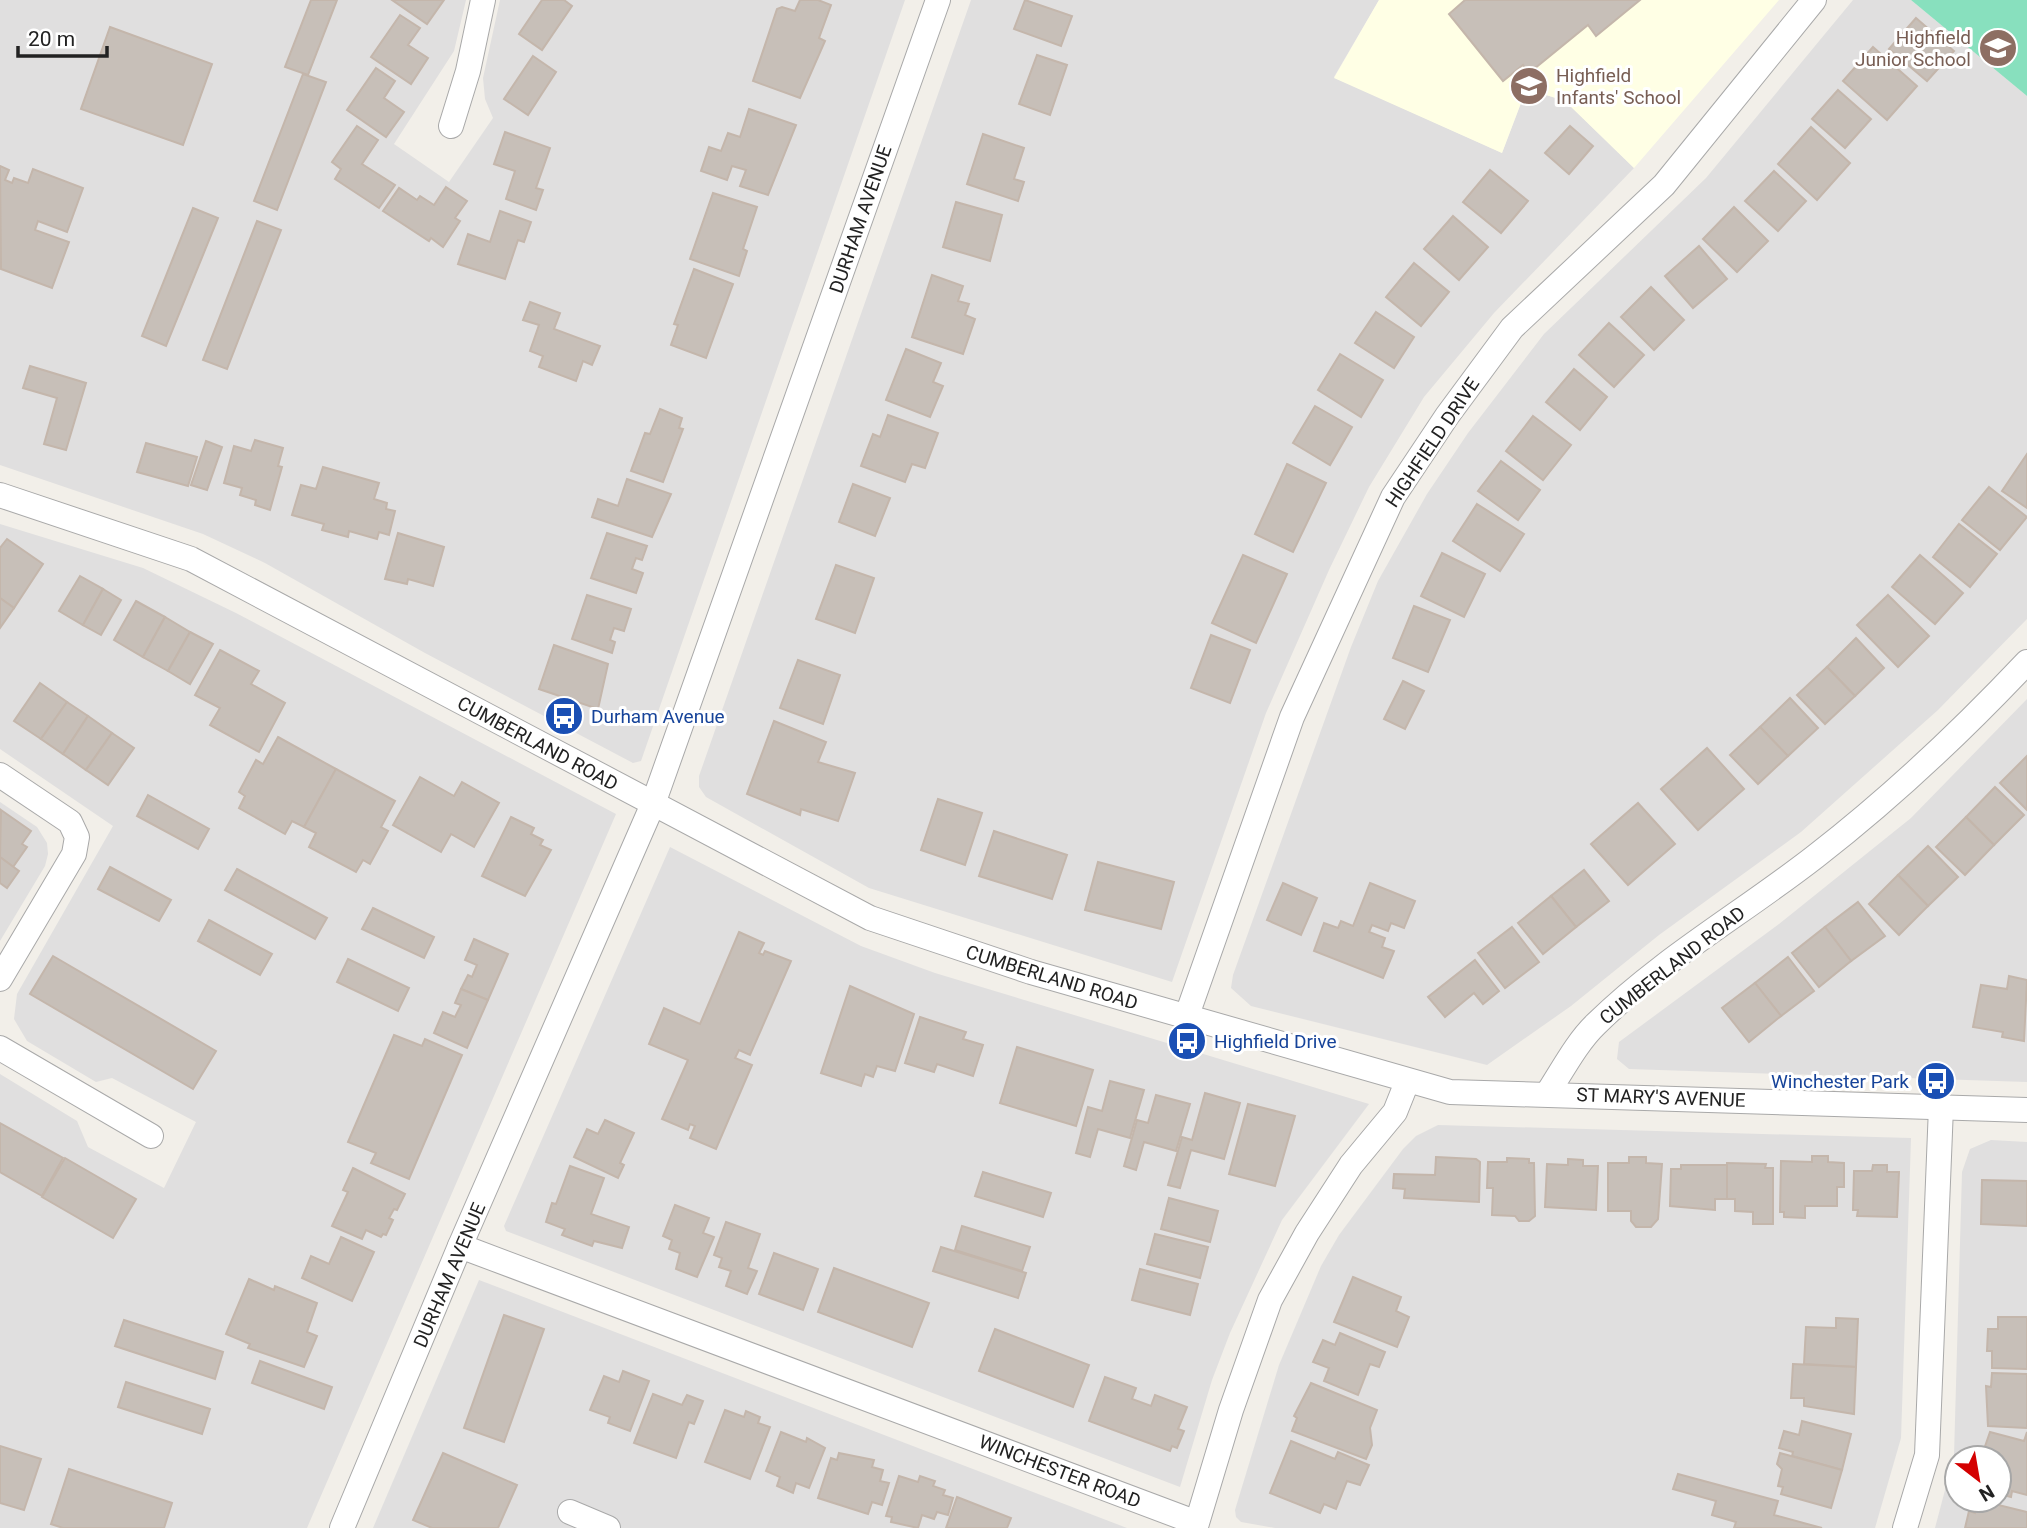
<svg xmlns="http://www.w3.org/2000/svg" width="2027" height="1528" viewBox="0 0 2027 1528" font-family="Roboto,sans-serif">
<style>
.residential{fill:#e0dfdf;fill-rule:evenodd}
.education{fill:#ffffe5}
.pitch{fill:#88e0be}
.building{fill:#c7bfb8;stroke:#c4b6ab;stroke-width:2}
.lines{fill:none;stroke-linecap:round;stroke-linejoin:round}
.street-casing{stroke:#a9a9a9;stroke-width:26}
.street{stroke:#fff;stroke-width:24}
.labels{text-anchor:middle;stroke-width:6;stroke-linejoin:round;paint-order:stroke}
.education-label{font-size:19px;fill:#785e54;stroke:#fff;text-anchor:end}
.street-label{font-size:19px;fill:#222;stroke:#fff}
.transit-label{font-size:19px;fill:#164399;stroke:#fff;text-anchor:start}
</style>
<rect width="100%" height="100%" fill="#f2efe9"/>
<g class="residential">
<polygon points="0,0 466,0 454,51 394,144 449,182 493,118 485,99 483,78 500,0 905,0 641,761 633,763 425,653 265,563 203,534 0,465"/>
<polygon points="971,0 1379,0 1334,77 1502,153 1521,103 1530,95 1543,94 1565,101 1634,168 1494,313 1424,397 1369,487 1329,570 1266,713 1172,982 869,888 706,797 699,787 699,776"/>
<polygon points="1853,0 1911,0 2027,96 2027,619 1938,710 1801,832 1659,935 1571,1006 1487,1065 1251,1006 1231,988 1233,975 1351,647 1378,581 1427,494 1468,433 1544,334 1706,178"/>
<polygon points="0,524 143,568 236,613 616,814 307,1528 0,1528 0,1074 77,1121 88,1147 164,1188 196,1122 112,1078 96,1082 27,1041 14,1019 17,994 113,826 0,749"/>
<polygon points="2027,699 2027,1082 1629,1069 1617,1059 1619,1042 1779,924 1911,818"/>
<polygon points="0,802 37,827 47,843 48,854 45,866 0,941"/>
<polygon points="670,847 861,946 935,973 1369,1104 1282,1220 1230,1333 1212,1380 1180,1487 506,1231 504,1226"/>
<polygon points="1438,1125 1911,1138 1901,1438 1875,1528 1275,1528 1241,1522 1236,1517 1235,1510 1279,1365 1321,1266 1339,1235 1403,1149 1416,1136"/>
<path d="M1991,1140L2027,1142V1528H1935L1954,1456L1962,1172L1970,1149ZM1957,1458H1999V1500H1957Z"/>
<polygon points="479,1280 1127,1528 373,1528"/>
</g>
<polygon class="education" points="1379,0 1779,0 1634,168 1565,101 1543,94 1530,95 1521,103 1502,153 1334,78"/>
<polygon class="pitch" points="1911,0 2027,0 2027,96"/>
<g class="building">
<polygon points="311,0 337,0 308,75 285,67"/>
<polygon points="392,0 444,0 427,24"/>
<polygon points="542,0 564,0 572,6 542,50 519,34"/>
<polygon points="800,0 818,0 831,5 819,38 825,41 800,98 753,81 777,9 782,7 795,11"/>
<polygon points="1025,0 1072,16 1061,46 1014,29"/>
<polygon points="1465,0 1640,0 1596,36 1588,25 1529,73 1523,65 1503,81 1449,14"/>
<polygon points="400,15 420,28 408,45 428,58 411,84 371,57"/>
<polygon points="1916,18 1954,51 1927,81 1889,49"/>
<polygon points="110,27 212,64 183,145 81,109"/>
<polygon points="1873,47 1917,86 1887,120 1843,81"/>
<polygon points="1037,55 1067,65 1050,115 1019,104"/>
<polygon points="533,56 556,72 528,115 504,99"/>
<polygon points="376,68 395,81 384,98 404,112 386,137 347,110"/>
<polygon points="303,74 326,82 277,210 254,201"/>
<polygon points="1838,90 1871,119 1845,148 1812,119"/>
<polygon points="749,109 796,125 768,195 740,186 746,170 732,166 727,180 701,171 709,147 721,151 728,133 740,137"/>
<polygon points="357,126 378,140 362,164 395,185 379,208 335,179 341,169 332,162"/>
<polygon points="1570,126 1593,146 1569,174 1545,153"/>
<polygon points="1811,127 1850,163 1817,200 1778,164"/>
<polygon points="505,132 550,148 536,188 543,190 536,210 506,199 515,171 494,164"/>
<polygon points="983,134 1024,148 1014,179 1024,182 1018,201 967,184"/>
<polygon points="0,166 9,170 5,180 12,183 14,178 28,183 33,169 83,188 67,232 38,221 35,230 69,242 52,288 1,269"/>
<polygon points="1490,170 1528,201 1501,233 1463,202"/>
<polygon points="1774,171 1806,201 1778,231 1745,201"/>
<polygon points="446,187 467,201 455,218 460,221 443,247 431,238 429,241 383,211 399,188 417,200 420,196 434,205"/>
<polygon points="713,193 757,207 743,249 747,251 739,276 690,259"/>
<polygon points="956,202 1002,215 990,261 943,247"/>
<polygon points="1734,207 1768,241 1737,272 1703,239"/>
<polygon points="193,208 218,218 166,346 142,336"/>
<polygon points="500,211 531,222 524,242 518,240 505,279 458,264 468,234 490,242"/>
<polygon points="1453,216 1488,247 1459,280 1424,249"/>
<polygon points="257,221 281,230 227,369 203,360"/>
<polygon points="1699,246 1727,279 1693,308 1665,276"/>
<polygon points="1414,263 1449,292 1421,326 1386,297"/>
<polygon points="694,269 733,284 706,358 671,345 678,325 674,324"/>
<polygon points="932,275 963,286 958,301 969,304 965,315 975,319 963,354 912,337"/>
<polygon points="1651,287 1684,320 1654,350 1621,317"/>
<polygon points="530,302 560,313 554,329 600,346 592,365 583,361 576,381 539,367 543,356 530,351 539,325 523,320"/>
<polygon points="1376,312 1414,337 1394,368 1355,343"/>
<polygon points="1609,323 1644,355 1614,387 1579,355"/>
<polygon points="906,349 941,363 933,382 943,386 930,417 886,400"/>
<polygon points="1340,354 1383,380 1361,417 1318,390"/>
<polygon points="30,366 86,383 66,450 44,444 57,398 23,388"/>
<polygon points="1574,369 1607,397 1580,430 1546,402"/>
<polygon points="1315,406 1352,427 1330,465 1293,443"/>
<polygon points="660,409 682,418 679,428 683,429 663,482 631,471 645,433 650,434"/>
<polygon points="888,415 938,433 925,468 912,464 905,482 861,466 873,434 880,437"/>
<polygon points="1533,416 1571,445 1543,480 1506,451"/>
<polygon points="255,440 283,448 278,466 282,467 270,510 255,505 256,500 240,495 242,488 224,483 234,446 251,451"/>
<polygon points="206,441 222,447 207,490 191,485"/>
<polygon points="146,443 197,457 188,486 137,472"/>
<polygon points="2027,454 2027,508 2002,491"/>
<polygon points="1501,461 1540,490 1518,520 1478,491"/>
<polygon points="1287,464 1326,483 1293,552 1255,534"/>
<polygon points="323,467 379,483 374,499 387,503 386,509 395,511 389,535 379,532 377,539 349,531 348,537 322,530 324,524 292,515 301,485 316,489"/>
<polygon points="627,479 671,494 652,537 592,517 598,499 618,506"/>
<polygon points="853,484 890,498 875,536 839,522"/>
<polygon points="1989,487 2027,517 2000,550 1962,520"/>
<polygon points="1477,504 1524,534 1500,571 1453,541"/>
<polygon points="1959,524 1997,554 1970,587 1933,557"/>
<polygon points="398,533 444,547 433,586 408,579 407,584 385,579"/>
<polygon points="607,533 647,546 642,560 636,558 632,569 643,573 636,593 591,578"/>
<polygon points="7,539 43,564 14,608 0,598 0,548"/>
<polygon points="1442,553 1485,574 1464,617 1421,596"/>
<polygon points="1243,555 1287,574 1256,643 1212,623"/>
<polygon points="1920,555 1963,593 1935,624 1892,587"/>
<polygon points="836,565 874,578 855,633 816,619"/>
<polygon points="80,576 103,589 83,625 59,611"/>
<polygon points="103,589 121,600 101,635 83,625"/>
<polygon points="587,595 631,609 624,631 614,628 610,640 615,642 612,653 572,639"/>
<polygon points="1888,595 1929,636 1898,667 1857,625"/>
<polygon points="0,598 14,608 0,628"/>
<polygon points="136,601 165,617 143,657 114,640"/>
<polygon points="1414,606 1450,620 1428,672 1393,658"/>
<polygon points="165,617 190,632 168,671 143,657"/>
<polygon points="190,632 213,644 190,684 168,671"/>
<polygon points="1211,635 1250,650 1230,703 1191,688"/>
<polygon points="1856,638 1884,668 1855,696 1827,667"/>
<polygon points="554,645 608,664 598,709 539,689"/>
<polygon points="220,650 259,671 251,684 285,703 259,752 210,725 220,708 195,695"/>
<polygon points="798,660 840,675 823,724 780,708"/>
<polygon points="1827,667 1855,696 1825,724 1797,695"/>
<polygon points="1403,681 1424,691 1405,729 1384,719"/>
<polygon points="40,683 67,702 41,739 14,721"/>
<polygon points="1790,698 1818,728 1788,756 1760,727"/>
<polygon points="67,702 88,716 63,754 41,739"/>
<polygon points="88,716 112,733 86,770 63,754"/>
<polygon points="774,721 826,742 818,762 855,773 838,821 801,809 800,815 747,794"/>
<polygon points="1760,727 1788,756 1758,784 1730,755"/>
<polygon points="112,733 134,748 108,785 86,770"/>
<polygon points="278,737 336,769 304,827 292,821 285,834 239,808 245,796 239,792 256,760 263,764"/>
<polygon points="1707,748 1744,789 1698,830 1661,789"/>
<polygon points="2027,756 2027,810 2000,783"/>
<polygon points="336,769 395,801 381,827 388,831 370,864 363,860 356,872 309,847 316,833 304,827"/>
<polygon points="420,777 454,796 462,782 499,803 474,847 451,834 441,852 393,825"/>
<polygon points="1995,787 2024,815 1994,845 1966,817"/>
<polygon points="148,795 209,829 198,849 137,816"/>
<polygon points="938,799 982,813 965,865 921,850"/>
<polygon points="1638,803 1675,844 1628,885 1591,844"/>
<polygon points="1,810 31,831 22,844 27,847 13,867 0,857"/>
<polygon points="511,817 534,828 531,834 543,840 540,845 551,850 525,896 482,876"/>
<polygon points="1966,817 1994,845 1965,875 1936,847"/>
<polygon points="994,831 1067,855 1052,899 979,876"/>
<polygon points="1928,846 1958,877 1928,906 1898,875"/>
<polygon points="0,857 19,871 7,888 0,883"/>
<polygon points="1098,862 1174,882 1161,929 1085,910"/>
<polygon points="110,867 171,900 159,921 98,889"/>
<polygon points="237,869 327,918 315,939 225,890"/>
<polygon points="1584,870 1609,901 1576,927 1551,896"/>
<polygon points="1898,875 1928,906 1899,935 1869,904"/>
<polygon points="1283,883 1317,898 1301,935 1267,920"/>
<polygon points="1370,883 1415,901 1404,928 1391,923 1388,931 1372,925 1369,932 1385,938 1382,947 1394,951 1383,978 1314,951 1324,923 1338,928 1341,921 1353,926"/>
<polygon points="1551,896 1576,927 1543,954 1518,923"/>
<polygon points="1858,902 1885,936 1851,961 1825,927"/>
<polygon points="373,908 434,937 424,958 362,929"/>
<polygon points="209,920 272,954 260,975 198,941"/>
<polygon points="1512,927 1539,962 1505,988 1478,953"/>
<polygon points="1825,927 1851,961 1819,987 1792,953"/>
<polygon points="739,932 764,943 759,953 763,955 765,951 791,961 750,1055 739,1050 735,1058 752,1065 716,1149 690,1138 695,1126 690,1124 688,1130 662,1119 688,1060 649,1044 664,1008 700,1024"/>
<polygon points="474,939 508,954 488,1000 461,989 468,975 472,977 477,965 465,960"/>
<polygon points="53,956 216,1051 193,1089 30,994"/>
<polygon points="1788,957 1814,991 1781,1016 1755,983"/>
<polygon points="348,959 409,988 398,1011 337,982"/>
<polygon points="1475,960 1499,991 1483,1004 1474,993 1445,1017 1428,997"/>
<polygon points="2009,976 2027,980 2024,1041 2002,1037 2003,1032 1973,1027 1981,985 2007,989"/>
<polygon points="1755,983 1781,1016 1749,1042 1722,1008"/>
<polygon points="850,986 914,1014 895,1071 877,1066 873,1077 865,1074 861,1086 821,1073"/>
<polygon points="461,989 488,1000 467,1048 434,1033 443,1012 455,1017 461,1005 455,1003"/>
<polygon points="920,1017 966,1032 963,1039 983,1045 973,1076 937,1064 934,1072 905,1063"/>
<polygon points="394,1035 422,1046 425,1039 462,1055 409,1179 371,1163 376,1153 348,1142"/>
<polygon points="1017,1047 1093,1070 1076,1126 1000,1103"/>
<polygon points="1110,1081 1144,1090 1130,1138 1098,1129 1090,1157 1076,1153 1088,1107 1102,1111"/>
<polygon points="1205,1093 1240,1103 1224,1159 1191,1150 1180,1188 1168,1185 1182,1137 1192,1140"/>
<polygon points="1156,1095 1190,1104 1176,1151 1144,1142 1136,1170 1124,1166 1137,1120 1148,1123"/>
<polygon points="1248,1104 1295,1116 1275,1186 1229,1174"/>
<polygon points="605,1120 634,1133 620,1163 624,1165 618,1178 574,1157 587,1129 598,1134"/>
<polygon points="0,1123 63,1158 42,1196 0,1172"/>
<polygon points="1812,1156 1828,1156 1828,1162 1844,1163 1844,1187 1837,1187 1837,1206 1805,1206 1805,1218 1784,1217 1784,1212 1780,1212 1781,1161 1812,1162"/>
<polygon points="1436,1157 1476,1159 1480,1162 1479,1202 1404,1198 1405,1189 1393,1188 1394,1174 1435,1175"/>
<polygon points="1629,1157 1646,1157 1646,1163 1662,1164 1658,1219 1651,1227 1636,1227 1631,1221 1631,1211 1608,1211 1608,1163 1629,1163"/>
<polygon points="65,1158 136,1199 113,1238 42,1197"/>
<polygon points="1507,1158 1529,1159 1529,1163 1534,1163 1535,1216 1529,1221 1519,1221 1515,1216 1492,1215 1493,1188 1487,1188 1488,1162 1507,1162"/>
<polygon points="1568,1159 1583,1160 1583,1166 1598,1166 1596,1210 1545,1207 1547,1164 1568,1165"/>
<polygon points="1727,1163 1766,1164 1765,1168 1773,1168 1773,1224 1753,1224 1753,1212 1735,1211 1735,1199 1727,1199"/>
<polygon points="1681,1165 1727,1165 1727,1199 1715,1199 1715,1210 1670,1206 1671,1169 1681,1169"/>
<polygon points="1873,1165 1887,1165 1887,1172 1899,1172 1897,1217 1857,1216 1858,1210 1853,1210 1854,1171 1872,1171"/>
<polygon points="570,1166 604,1178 591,1214 629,1227 622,1248 594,1241 592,1246 562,1235 565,1229 546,1222 552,1203 556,1204"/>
<polygon points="353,1168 405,1194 397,1210 394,1209 389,1218 393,1220 386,1235 383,1234 381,1237 366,1230 362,1239 332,1226 348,1192 343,1190"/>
<polygon points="983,1172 1051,1193 1043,1217 975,1196"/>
<polygon points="1982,1180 2027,1181 2027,1226 1981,1224"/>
<polygon points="1169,1198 1218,1211 1210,1242 1161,1229"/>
<polygon points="675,1205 709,1218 703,1233 714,1237 697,1277 676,1269 680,1253 669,1249 672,1240 663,1236"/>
<polygon points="726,1222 760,1234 748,1268 757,1271 747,1294 726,1286 731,1271 719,1267 722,1258 714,1255"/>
<polygon points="962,1226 1030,1247 1022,1271 955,1250"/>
<polygon points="1155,1234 1208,1247 1200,1278 1147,1264"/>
<polygon points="341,1237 374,1252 352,1301 302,1278 311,1256 329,1264"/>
<polygon points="941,1247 1026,1273 1018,1298 933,1271"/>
<polygon points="774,1253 818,1269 803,1310 759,1294"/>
<polygon points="834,1268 929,1303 912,1347 818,1312"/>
<polygon points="1140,1269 1198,1284 1190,1315 1132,1300"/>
<polygon points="1353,1277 1401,1297 1396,1311 1409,1317 1397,1347 1334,1322"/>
<polygon points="249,1279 274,1290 275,1286 317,1303 307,1332 317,1336 304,1367 248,1348 250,1344 226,1334"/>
<polygon points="504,1315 544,1329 504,1442 464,1428"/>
<polygon points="1998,1317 2027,1317 2027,1369 1992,1368 1992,1351 1987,1351 1988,1329 1998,1329"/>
<polygon points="1836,1318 1858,1319 1856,1367 1804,1364 1806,1327 1836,1328"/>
<polygon points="124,1320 223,1352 215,1379 115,1346"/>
<polygon points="995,1329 1089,1365 1073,1407 979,1371"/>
<polygon points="1340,1333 1385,1352 1379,1367 1370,1364 1358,1395 1324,1381 1329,1368 1313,1362 1323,1340 1335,1345"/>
<polygon points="260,1361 332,1387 324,1409 252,1383"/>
<polygon points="1793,1364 1856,1367 1854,1414 1804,1406 1804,1398 1791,1398"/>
<polygon points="623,1371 649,1381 630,1431 608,1423 610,1417 590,1410 604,1376 619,1382"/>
<polygon points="1992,1373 2027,1374 2027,1428 1988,1426 1986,1386 1991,1387"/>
<polygon points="1105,1377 1136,1388 1132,1399 1151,1406 1155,1395 1187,1407 1178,1429 1184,1431 1177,1448 1172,1446 1170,1451 1089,1421"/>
<polygon points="126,1382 210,1409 202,1434 118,1407"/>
<polygon points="1311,1383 1377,1410 1370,1428 1372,1445 1366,1459 1292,1431 1297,1418 1294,1416"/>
<polygon points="653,1394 682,1405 687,1395 703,1401 694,1424 689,1422 676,1458 634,1443"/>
<polygon points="725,1410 744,1417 746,1411 760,1417 758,1423 770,1427 750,1479 705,1462"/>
<polygon points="1802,1421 1851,1434 1842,1470 1792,1456 1793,1452 1779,1448 1784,1431 1799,1435"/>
<polygon points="781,1432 806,1442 807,1438 825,1448 809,1488 796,1483 793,1493 777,1486 780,1477 766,1471"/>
<polygon points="1990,1432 2024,1441 2027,1432 2027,1495 2012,1491 2011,1497 1999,1494 1999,1458 1981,1458"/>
<polygon points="1291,1441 1335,1459 1338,1452 1369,1465 1360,1485 1347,1481 1336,1509 1324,1504 1320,1513 1270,1493"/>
<polygon points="0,1446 41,1459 24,1510 0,1503"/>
<polygon points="443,1453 517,1485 498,1528 432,1528 413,1520"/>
<polygon points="839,1453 874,1460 872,1467 883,1470 880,1481 889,1483 882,1505 872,1502 868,1514 818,1498 831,1458 837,1460"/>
<polygon points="1780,1453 1842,1470 1831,1508 1781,1494 1783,1487 1778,1486 1782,1469 1777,1464"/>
<polygon points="69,1469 172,1503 164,1528 63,1528 51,1524"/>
<polygon points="1678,1474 1778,1501 1774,1515 1822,1528 1734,1528 1736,1522 1712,1515 1716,1501 1673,1489"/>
<polygon points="899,1476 918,1482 920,1476 935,1481 933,1486 945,1490 943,1495 953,1498 948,1515 937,1512 934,1519 922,1515 918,1528 891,1522 892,1517 886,1516"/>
<polygon points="957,1497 1011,1518 1007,1528 946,1528"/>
<polygon points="1978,1500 2027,1512 2027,1528 1965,1528 1969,1511 1975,1513"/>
</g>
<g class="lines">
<defs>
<g id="street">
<polyline points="451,126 468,71 483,0"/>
<polyline points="0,495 191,559 870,918 1031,972 1450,1092 2027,1110"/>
<polyline points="0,775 70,822 77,837 74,854 0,979"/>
<polyline points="1186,1018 1292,717 1393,497 1447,416 1512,328 1664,185 1814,0"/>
<polyline points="0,1048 151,1136"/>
<path d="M1547,1094C1562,1071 1577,1042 1596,1024C1662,959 1743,913 1816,856C1892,797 1961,732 2027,662"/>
<polyline points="460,1246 1197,1523 1231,1410 1270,1300 1307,1233 1351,1165 1395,1112 1407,1082"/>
<polyline points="570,1512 608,1528"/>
<polyline points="342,1528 460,1246 653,804 938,0"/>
<polyline points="1905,1528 1927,1455 1941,1107"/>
</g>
</defs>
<use href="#street" class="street-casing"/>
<use href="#street" class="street"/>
</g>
<defs>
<symbol id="school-disc" viewBox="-11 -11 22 22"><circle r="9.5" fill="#8d6e63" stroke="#fff"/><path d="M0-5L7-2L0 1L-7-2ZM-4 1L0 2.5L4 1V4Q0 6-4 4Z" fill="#fff"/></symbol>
<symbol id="bus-disc" viewBox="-11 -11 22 22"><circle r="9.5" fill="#1a4fb4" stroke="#fff"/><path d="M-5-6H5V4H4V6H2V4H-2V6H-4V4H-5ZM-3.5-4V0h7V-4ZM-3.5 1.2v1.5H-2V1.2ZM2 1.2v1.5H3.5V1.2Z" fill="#fff"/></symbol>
</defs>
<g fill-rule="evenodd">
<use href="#school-disc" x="1976" y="26" width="44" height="44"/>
<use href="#school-disc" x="1507" y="64" width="44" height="44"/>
<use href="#bus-disc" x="542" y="694" width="44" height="44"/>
<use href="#bus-disc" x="1165" y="1019" width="44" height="44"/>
<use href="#bus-disc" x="1914" y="1059" width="44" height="44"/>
</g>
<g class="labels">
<g class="education-label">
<text x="1971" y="44">Highfield<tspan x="1971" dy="22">Junior School</tspan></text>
<text x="1556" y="82" text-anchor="start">Highfield<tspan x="1556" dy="22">Infants' School</tspan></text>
</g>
<g class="street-label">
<text transform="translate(860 219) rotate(-71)" y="7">DURHAM AVENUE</text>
<text transform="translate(1432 442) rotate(-56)" y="7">HIGHFIELD DRIVE</text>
<text transform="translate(538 743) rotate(28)" y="7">CUMBERLAND ROAD</text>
<text transform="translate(1672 965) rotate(-38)" y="7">CUMBERLAND ROAD</text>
<text transform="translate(1052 977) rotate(17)" y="7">CUMBERLAND ROAD</text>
<text transform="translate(1661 1097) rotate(2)" y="7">ST MARY'S AVENUE</text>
<text transform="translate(449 1275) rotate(-67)" y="7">DURHAM AVENUE</text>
<text transform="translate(1060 1471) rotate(21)" y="7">WINCHESTER ROAD</text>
</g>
<g class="transit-label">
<text x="591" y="723">Durham Avenue</text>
<text x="1214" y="1048">Highfield Drive</text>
<text x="1909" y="1088" text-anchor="end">Winchester Park</text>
</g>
</g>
<g transform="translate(1978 1479) rotate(149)"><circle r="33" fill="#ffffff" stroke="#a7a7a7" stroke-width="2"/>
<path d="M0-5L12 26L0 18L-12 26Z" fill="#d40000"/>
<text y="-10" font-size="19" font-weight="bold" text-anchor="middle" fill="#222222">N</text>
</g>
<path d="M18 46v10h89v-10" fill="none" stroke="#222222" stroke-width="3.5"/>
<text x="28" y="46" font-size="21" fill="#222222" stroke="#ffffff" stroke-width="5" paint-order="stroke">20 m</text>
</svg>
